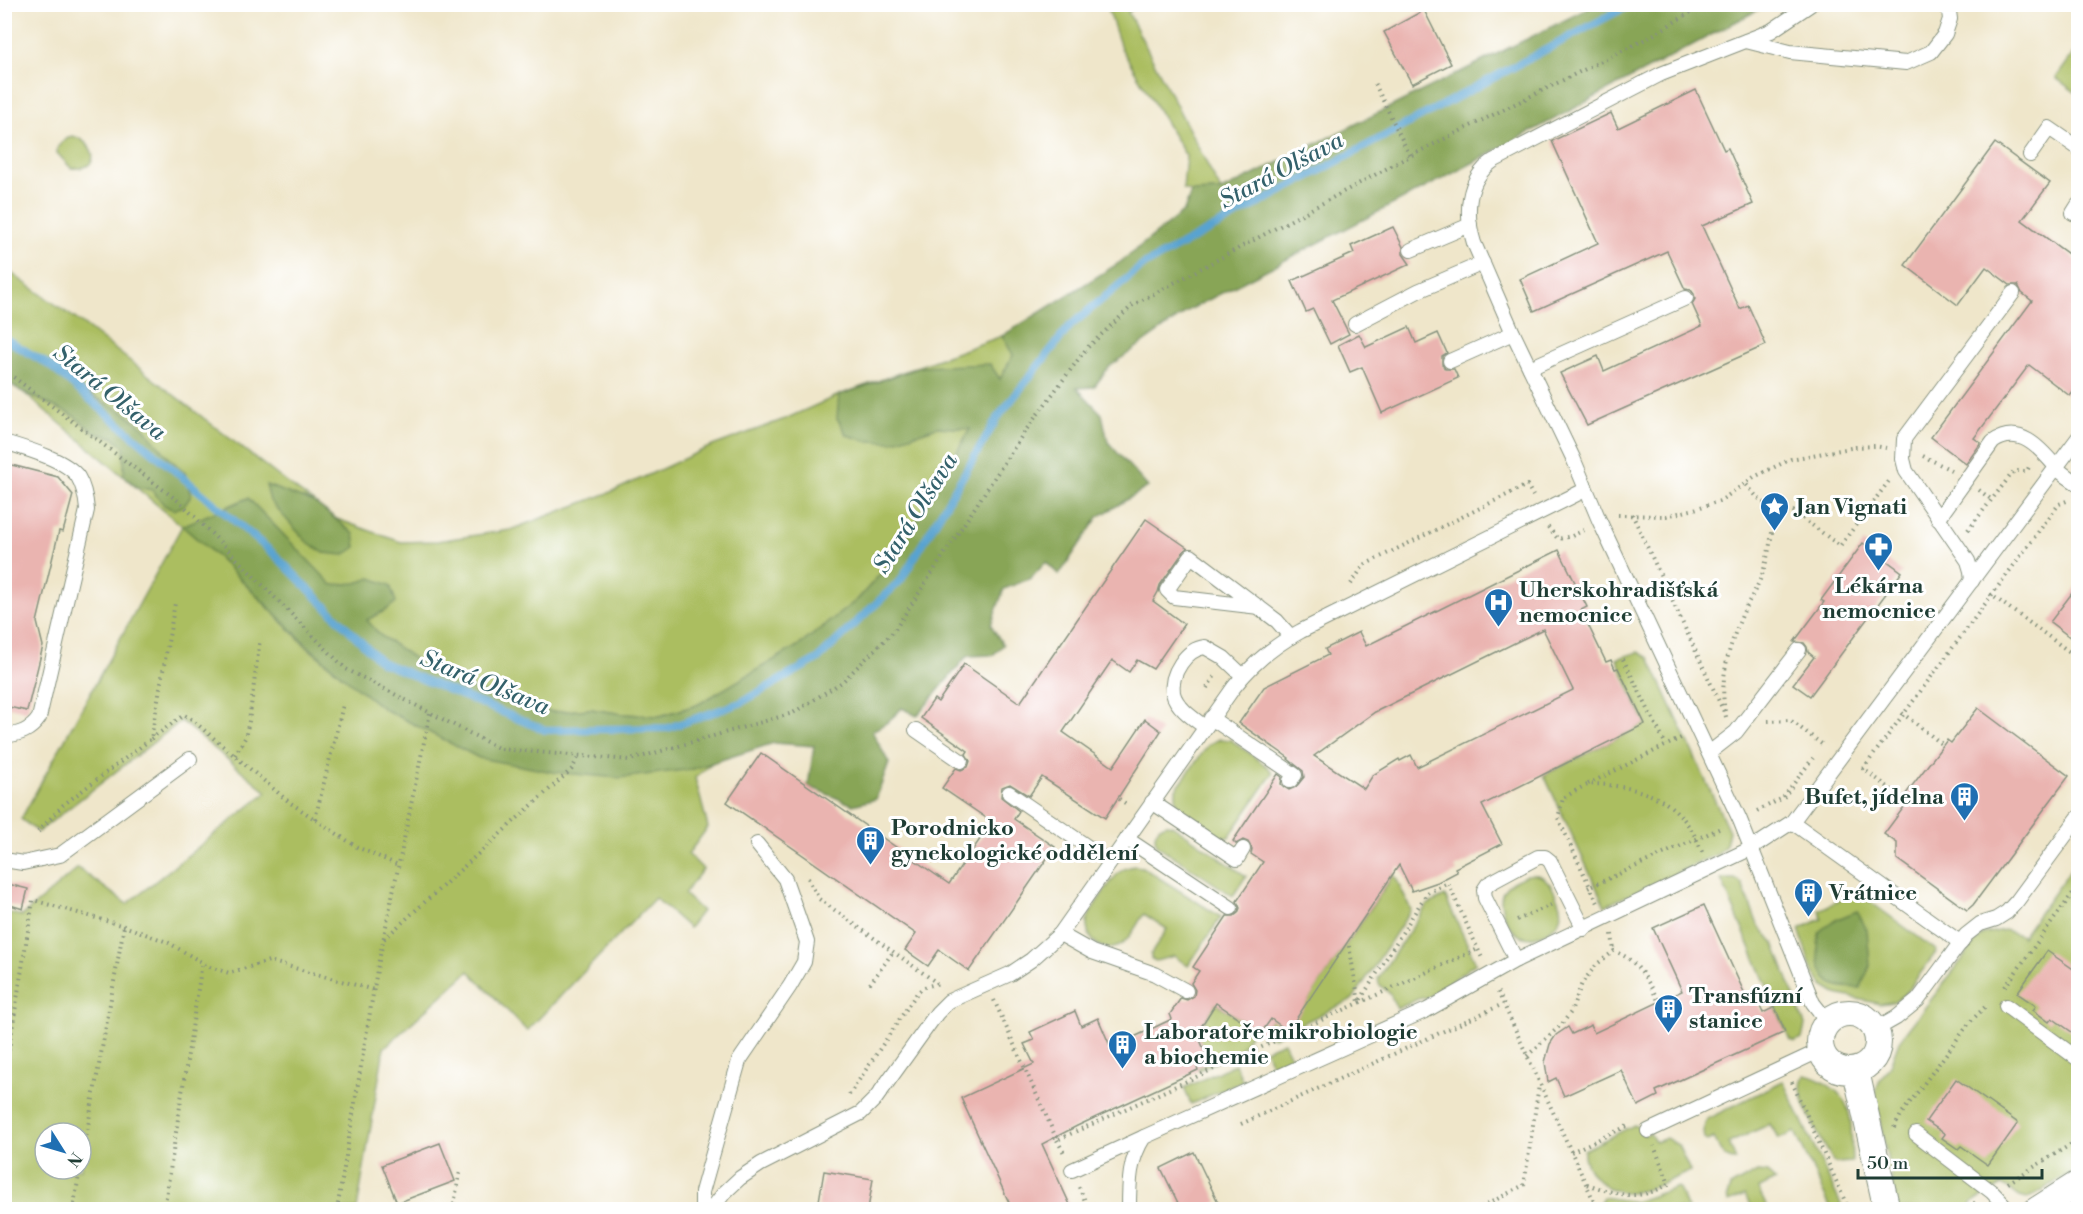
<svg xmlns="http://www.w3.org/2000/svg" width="2083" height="1214" viewBox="0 0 2083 1214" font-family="'Libre Bodoni',serif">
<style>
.green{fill:#abbe61;stroke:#657e4a;stroke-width:1.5;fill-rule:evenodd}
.forest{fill:#88a557;stroke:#547146;stroke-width:1.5}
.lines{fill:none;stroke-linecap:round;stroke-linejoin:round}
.stream{stroke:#58a3d0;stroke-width:8}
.building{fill:#eab4b0;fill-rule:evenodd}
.lane-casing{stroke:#87927f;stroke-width:16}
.street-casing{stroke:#87927f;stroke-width:28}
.path{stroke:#87927f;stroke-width:4;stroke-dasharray:1.5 4.5;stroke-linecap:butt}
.lane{stroke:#fff;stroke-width:14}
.street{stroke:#fff;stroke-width:26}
.labels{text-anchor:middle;stroke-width:6;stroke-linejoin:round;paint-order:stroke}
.poi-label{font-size:22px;font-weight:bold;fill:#1f3d34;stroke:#fff;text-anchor:start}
.water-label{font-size:24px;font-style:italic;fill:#33616b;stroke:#fff}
</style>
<rect width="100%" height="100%" fill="#fff"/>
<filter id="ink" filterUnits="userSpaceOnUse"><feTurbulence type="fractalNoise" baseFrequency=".0167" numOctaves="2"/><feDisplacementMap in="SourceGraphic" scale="12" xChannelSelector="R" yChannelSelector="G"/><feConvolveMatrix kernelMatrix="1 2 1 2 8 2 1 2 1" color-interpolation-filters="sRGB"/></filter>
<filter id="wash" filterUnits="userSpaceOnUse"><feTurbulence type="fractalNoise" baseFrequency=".008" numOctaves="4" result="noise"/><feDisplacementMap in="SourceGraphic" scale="24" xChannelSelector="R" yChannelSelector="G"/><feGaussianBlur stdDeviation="1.35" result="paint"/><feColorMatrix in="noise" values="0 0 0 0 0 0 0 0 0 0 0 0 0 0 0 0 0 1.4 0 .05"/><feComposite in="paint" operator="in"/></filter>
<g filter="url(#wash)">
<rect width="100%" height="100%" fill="#efe6ca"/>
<g class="green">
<polygon points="1107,5 1139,5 1128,12 1221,191 1191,192 1183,189 1186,156 1121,48"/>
<polygon points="2078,47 2078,94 2056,78"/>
<path d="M72,136C94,140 105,171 71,168L57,153C57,144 65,140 72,136Z"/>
<path d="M4,268L76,319L286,482L337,519L401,542L437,541L510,530L616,490L707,448L785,419L839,395L1002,336L1014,355L897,555L858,599L801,644L726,690L697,705L660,716L623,714L591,709L553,712L519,704L472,688L418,661L380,635L183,525L218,557L309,649L384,709L693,769L713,762L695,778L708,827L688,854L703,869L684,894L702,911L689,928L655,898L527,1031L469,971L384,1048L357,1209H5V912L22,916L78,868L127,904L267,792L181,721L38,832L21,819L182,526L23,392L5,380ZM45,1133H81V1169H45Z"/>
<polygon points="1638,652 1649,658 1729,831 1726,845 1718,854 1605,906 1544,775 1645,724 1617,659"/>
<polygon points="1220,739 1231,740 1268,767 1273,773 1229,837 1220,838 1212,835 1181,812 1176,801 1176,789 1209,744"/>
<path d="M1167,824L1172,825L1246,876L1233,896L1158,846C1152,837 1155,827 1167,824Z"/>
<polygon points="2078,859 2078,1169 2027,1199 2020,1197 2002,1185 1971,1204 1974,1209 1897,1209 1875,1095 1879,1082 1890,1065 1899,1041 1982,934 2005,930 2022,936 2021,938"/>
<path d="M1134,866L1142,867L1221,917L1188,966L1174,956L1156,961L1151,959V954L1167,929L1144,914C1137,923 1132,937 1122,944C1106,956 1085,941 1087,922C1088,913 1113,877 1121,871C1124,868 1130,867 1134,866Z"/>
<polygon points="1394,874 1411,910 1353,999 1274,1037 1261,1033 1272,1018 1289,1028"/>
<path d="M1527,875C1542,872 1549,881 1555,893C1565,913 1563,925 1542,934C1535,937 1531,939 1524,937C1509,934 1495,904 1504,890C1509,882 1519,879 1527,875Z"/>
<polygon points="1721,879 1735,879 1742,884 1758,925 1774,943 1805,1025 1802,1039 1795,1042 1790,1040"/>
<polygon points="1857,892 1937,951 1905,994 1893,1002 1880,1004 1836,994 1823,986 1812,970 1799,929 1822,919 1819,910"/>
<polygon points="1445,896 1476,963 1427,998 1422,997 1397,1009 1390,994 1379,984 1378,978 1427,905"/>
<polygon points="1216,1003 1254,1028 1239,1051 1199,1070 1198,1067 1209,1061 1196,1032 1198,1031"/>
<polygon points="1284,1042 1292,1059 1273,1068 1265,1050"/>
<polygon points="1235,1064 1243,1081 1191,1104 1184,1088"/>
<path d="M1805,1075C1815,1077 1822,1081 1831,1087C1857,1104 1850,1135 1852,1162L1836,1163L1833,1161C1823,1142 1790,1092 1805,1075Z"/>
<path d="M1783,1081L1843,1209H1831L1795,1132L1779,1139L1770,1124L1729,1143L1736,1160C1722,1161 1720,1148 1714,1138L1707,1141L1704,1139L1703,1131L1707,1119Z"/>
<path d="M1634,1125L1639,1127L1644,1135L1650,1133L1655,1142L1666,1138L1678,1145L1690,1171C1659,1185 1622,1208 1594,1176C1588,1168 1583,1161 1584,1150Z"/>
<polygon points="1757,1172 1767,1173 1775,1180 1758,1189 1768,1209 1752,1209 1745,1195 1728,1202 1727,1196 1730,1187"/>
<polygon points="1678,1187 1688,1209 1604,1209 1600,1202 1603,1197 1635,1202"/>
</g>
<g class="forest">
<polygon points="1592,5 1767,5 1465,167 1191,309 1109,367 1094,387 1077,388 1102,414 1108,442 1148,487 1098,517 1059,575 1046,562 1031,578 1004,589 991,625 1003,645 993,655 967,656 917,716 902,708 888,722 872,731 889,763 876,799 853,805 808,786 814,746 774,743 693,769 619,778 553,772 479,758 384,709 346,679 310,648 219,558 182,526 248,498 332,585 356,583 371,578 390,585 396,602 386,610 367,620 380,635 418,661 472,688 519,704 553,712 591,709 623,714 660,716 697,705 801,644 858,599 897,555 970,429 937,427 892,442 867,441 847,435 837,418 839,395 921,367 990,364 1000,379 1013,355 1002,336 1119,263 1184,211 1191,192 1221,191 1581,12"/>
<polygon points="5,338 95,397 125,413 144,428 170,459 185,472 191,496 184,506 173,510 164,505 152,490 137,487 124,476 124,447 113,437 96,434 74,416 19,390 5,380"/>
<polygon points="266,485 315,503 354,534 356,547 344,555 324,553 306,541 270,501"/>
<path d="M1857,911L1867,930L1870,966L1860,988C1853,987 1842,988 1835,985C1816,977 1817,950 1819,932L1833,921Z"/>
</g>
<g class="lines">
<polyline class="stream" points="4,338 49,365 274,554 381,662 545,730 668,728 740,703 819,658 901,580 998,417 1070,326 1142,266 1631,4"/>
</g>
<g id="blocks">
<g class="building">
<polygon points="1424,10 1451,64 1412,84 1384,32"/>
<polygon points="1696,90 1724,150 1728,148 1753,204 1702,226 1740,309 1748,305 1766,345 1587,425 1560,373 1598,356 1604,371 1702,326 1692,304 1695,299 1694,294 1691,290 1685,289 1667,251 1534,311 1520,279 1598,243 1552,141 1611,113 1618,128"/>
<polygon points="1995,143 2050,183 2022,220 2079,262 2079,385 2070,396 2029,365 1974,438 1981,443 1966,464 1931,437 2032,301 2022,293 2018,285 2010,285 1986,267 1958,305 1905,265"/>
<polygon points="1393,227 1403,247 1403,254 1410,264 1332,300 1349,334 1330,344 1313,309 1306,312 1292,281 1354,253 1351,246"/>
<polygon points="1409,327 1416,343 1438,333 1447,353 1442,356 1442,364 1445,369 1454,369 1458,378 1382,413 1362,367 1350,372 1338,345 1359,334 1366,347"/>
<polygon points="4,463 58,477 73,495 63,532 59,531 37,622 43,646 27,711 4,706"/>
<polygon points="1146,519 1188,548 1184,551 1160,585 1158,592 1153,601 1184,624 1153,669 1137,660 1129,672 1112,660 1063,732 1113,767 1145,719 1161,731 1105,818 1042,777 1029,796 1010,784 1002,787 1001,797 1019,811 1014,819 1055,847 969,971 939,950 928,966 905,950 916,934 727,802 761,753 949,884 992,822 942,788 956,768 961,770 968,767 970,761 966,754 968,751 921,718 934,699 938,702 964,664 1020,703"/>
<polygon points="1863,543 1902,572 1810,696 1793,684 1814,657 1808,652 1807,647 1804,643 1794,642 1824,602 1821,600"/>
<path d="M1559,550L1587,607L1581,610L1606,662L1611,660L1615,669L1618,668L1645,724L1482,805L1502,844L1455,868L1457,872L1438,882L1412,891L1399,865L1288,1031L1271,1019L1261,1033L1216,1003L1197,1033L1209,1061L1197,1067L1198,1070L1077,1126L1042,1144L1072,1209H1012L961,1098L1034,1064L1024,1044L1034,1040L1030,1032L1075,1011L1081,1026L1098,1018L1111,1048L1172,1019L1170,1014L1181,998L1187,1000L1194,996L1195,990L1191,983L1199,971L1193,967L1227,916H1234L1238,913L1240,908L1237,901L1263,862L1251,854L1252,849L1248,842L1243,840L1236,844L1233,841L1278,774L1282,777L1281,784L1284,787L1289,790L1296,787L1304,777L1303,771L1288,759L1289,758L1239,723L1264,687L1328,655L1325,649L1359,632L1366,646ZM1543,629L1573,690L1417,767L1411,755L1400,761L1399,759L1373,775L1364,789L1314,756L1375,712Z"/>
<polygon points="2079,584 2079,644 2050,622"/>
<polygon points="1978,708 2069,776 1973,905 1967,910 1897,859 1897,843 1884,834 1910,799 1905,795 1947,740 1951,743"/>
<polygon points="4,883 28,889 23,909 4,903"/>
<polygon points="1704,905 1749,1003 1757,1000 1763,1013 1775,1007 1785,1032 1656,1091 1658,1096 1638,1106 1621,1070 1564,1096 1556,1078 1548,1082 1545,1062 1550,1044 1556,1035 1568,1027 1572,1034 1591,1025 1594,1033 1682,991 1653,928"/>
<polygon points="2047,951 2079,973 2079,1037 2052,1018 2049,1022 2033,1010 2036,1006 2017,993"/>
<polygon points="1956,1079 2018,1123 1988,1165 1961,1146 1958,1149 1942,1138 1945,1134 1926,1121"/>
<polygon points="440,1143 455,1181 397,1203 382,1165"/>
<polygon points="1194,1152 1218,1202 1202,1209 1181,1209 1161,1168"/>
<polygon points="824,1171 873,1179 868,1209 835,1209 818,1207"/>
</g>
</g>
</g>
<g filter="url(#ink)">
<use href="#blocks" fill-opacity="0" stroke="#87927f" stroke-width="1.5"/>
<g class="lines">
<defs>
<g id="lane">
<path d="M1811,4L1771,31L1661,74L1493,161C1466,180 1465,214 1474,243L1513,333L1573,458L1599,520L1740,820L1813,1003L1828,1022"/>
<polyline points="1746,41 1790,52 1906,63 1931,52 1945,34 1950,19 1948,4"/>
<polyline points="2030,155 2049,128 2078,148"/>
<polyline points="2073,213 2078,205"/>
<polyline points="1411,250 1470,225"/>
<polyline points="1355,324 1418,291 1483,263"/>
<polyline points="1450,361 1513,333"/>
<polyline points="1530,368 1686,298"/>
<path d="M4,442C24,448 67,460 78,477C84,487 86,498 87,510L39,718C30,731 20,734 4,736"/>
<path d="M1938,519L1993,442C2019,424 2040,448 2056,467C2062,474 2071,479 2078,484"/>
<polyline points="1972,581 1971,571 1968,561 1906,471 1903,459 1904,439 2013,293"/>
<polyline points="1259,607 1174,597 1167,590 1191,556 1277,621 1291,637"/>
<polyline points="1211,718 1295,775 1290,781"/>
<path d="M1205,727C1194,719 1176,707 1173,693C1170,674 1186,649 1205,647L1224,658L1243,676"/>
<polyline points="916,730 961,761"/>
<polyline points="1709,753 1736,732 1799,650"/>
<polyline points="1009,793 1098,854"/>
<polyline points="1152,802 1237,859 1243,849"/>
<polyline points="1792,822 1961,943"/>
<polyline points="1127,839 1231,908"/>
<polyline points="4,860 23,863 60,855 190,759"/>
<polyline points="1060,934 1092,952 1155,974 1186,991"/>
<polyline points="1516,960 1485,898 1484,890 1488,884 1538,857 1545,857 1550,861 1584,929"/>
<polyline points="2006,1006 2078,1059"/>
<polyline points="1875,1030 1896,1018 1918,1000 1966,935 1980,924 1996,919 2007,912 2017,901 2078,818"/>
<polyline points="1648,1131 1821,1050"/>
<polyline points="1916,1134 1992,1192 2009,1210"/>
<polyline points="1072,1170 1144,1137"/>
<polyline points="702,1210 702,1192 739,1061 790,986 804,962 807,942 785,879 757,844"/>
<path d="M711,1210L724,1193L740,1178L761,1164L861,1113L876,1098L937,1013L949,1001L1010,974L1031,960L1060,934L1234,687C1252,664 1275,645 1301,631L1585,490"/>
<path d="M1129,1210C1129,1182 1129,1160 1144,1137L1427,1010L1516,960L1752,848L1792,822L2078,438"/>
</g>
<g id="street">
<circle cx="1849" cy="1042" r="29"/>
<polyline points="1856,1071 1887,1210"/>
<polyline points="2037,1210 2078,1184"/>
</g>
</defs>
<use href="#lane" class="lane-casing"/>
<use href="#street" class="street-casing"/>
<g class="path">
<polyline points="1375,84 1410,156"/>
<polyline points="4,370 181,503 346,669 500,749 630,760 793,713 842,682 894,631 1023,434 1086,349 1133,305 1410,156 1648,38 1704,4"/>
<polyline points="1923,456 1951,470"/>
<polyline points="1979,490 1992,500"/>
<polyline points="1775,512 1793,511 1840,546 1889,481"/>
<polyline points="1632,514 1724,712"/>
<polyline points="1618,515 1666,516 1691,510 1720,501 1754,477 1791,459 1856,447 1875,446 1886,448"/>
<polyline points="1548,527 1558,539 1572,536 1584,530"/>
<polyline points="1968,530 2014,471 2027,471 2030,465"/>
<polyline points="1351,584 1364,565 1527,485 1533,496"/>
<polyline points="1990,594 2078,658"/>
<polyline points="1623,659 1666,745"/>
<polyline points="1207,688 1216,674"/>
<polyline points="1902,713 1942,744"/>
<path d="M1726,717C1718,681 1729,646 1743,613C1749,600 1757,588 1762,575C1769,555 1772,533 1775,512L1757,497L1745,483"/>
<polyline points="1768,721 1790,720 1823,745"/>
<polyline points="151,739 184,715 190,718 289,802 357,847 398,865"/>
<polyline points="235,755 245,738 249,721 260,639"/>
<polyline points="1862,768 1910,803"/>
<polyline points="1863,769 2059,504 2069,500"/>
<polyline points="1588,784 1681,738"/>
<polyline points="1119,799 1128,805"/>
<polyline points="1757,811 1783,798 1813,758"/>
<polyline points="315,819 343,705"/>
<polyline points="38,832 63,805 151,739 175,603"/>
<path d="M1702,852L1696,838C1678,804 1654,792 1616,786C1607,785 1597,783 1588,785C1580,787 1571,794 1563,798L1558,818L1590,887L1723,827"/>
<polyline points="808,878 819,899 937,983"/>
<polyline points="1588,888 1590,887 1598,903"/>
<polyline points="1517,920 1551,905"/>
<polyline points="1612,934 1614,951"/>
<polyline points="384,939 572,769 579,756"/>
<polyline points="1349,946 1359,1002 1427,893 1448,883 1482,958"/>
<polyline points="870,984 893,952"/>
<polyline points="2005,987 2078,886"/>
<polyline points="1498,992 1598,1210"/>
<polyline points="994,1000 1057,1140 1478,949"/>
<path d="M1527,1056L1562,1024L1571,1012L1582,983L1597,964L1614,951C1637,959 1648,981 1659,1002"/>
<polyline points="4,1080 33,900 124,926 167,942 210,967 229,973 269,961 374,990"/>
<polyline points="1792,1082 1849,1210"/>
<polyline points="849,1095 917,993 924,987 940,983"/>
<polyline points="1241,1124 1503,1004"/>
<polyline points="1894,1128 1902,1113 1970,1022 1987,1005"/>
<polyline points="1057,1140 1064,1153"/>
<polyline points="1571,1152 1630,1125"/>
<polyline points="81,1165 124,926"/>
<polyline points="2008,1183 2078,1140"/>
<path d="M1587,1184C1619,1195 1637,1202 1669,1184L1654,1146"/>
<polyline points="1079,1187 1089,1210"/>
<polyline points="73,1210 80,1169"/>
<polyline points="164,1210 202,963"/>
<polyline points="337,1210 377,970 430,713"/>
<polyline points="453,1210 460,1171"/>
<polyline points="1476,1210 1524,1185 1539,1085"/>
<polyline points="1964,1210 1976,1202"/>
</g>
<use href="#lane" class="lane"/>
<use href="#street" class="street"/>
</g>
</g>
<defs>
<symbol id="sight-pin" viewBox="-11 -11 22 30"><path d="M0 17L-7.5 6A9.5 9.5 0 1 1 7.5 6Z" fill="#1f6fb2" stroke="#fff"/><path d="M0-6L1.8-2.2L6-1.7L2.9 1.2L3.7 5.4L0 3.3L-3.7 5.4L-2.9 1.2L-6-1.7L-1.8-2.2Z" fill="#fff"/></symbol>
<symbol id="pharmacy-pin" viewBox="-11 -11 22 30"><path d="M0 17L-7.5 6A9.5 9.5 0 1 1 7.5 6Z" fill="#1f6fb2" stroke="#fff"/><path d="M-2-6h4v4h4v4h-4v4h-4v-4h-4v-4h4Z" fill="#fff"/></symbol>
<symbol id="hospital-pin" viewBox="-11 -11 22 30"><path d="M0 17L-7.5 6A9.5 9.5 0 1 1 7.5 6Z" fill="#1f6fb2" stroke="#fff"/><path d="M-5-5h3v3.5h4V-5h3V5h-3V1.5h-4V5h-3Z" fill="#fff"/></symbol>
<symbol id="building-pin" viewBox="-11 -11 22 30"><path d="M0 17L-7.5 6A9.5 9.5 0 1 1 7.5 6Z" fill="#1f6fb2" stroke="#fff"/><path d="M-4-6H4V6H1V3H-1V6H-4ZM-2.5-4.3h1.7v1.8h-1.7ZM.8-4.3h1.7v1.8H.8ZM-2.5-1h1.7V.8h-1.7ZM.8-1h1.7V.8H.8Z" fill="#fff"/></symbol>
</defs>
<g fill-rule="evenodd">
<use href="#sight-pin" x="1758" y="490" width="33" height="45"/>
<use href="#pharmacy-pin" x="1862" y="530" width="33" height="45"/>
<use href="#hospital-pin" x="1482" y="586" width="33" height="45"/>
<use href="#building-pin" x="1948" y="780" width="33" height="45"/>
<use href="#building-pin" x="854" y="824" width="33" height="45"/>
<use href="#building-pin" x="1792" y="876" width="33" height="45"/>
<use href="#building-pin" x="1652" y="992" width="33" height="45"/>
<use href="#building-pin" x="1106" y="1028" width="33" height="45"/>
</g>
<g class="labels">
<g class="poi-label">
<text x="1796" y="514">Jan Vignati</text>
<text x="1879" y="593" text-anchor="middle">Lékárna<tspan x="1879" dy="25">nemocnice</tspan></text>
<text x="1519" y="597">Uherskohradišťská<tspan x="1519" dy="25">nemocnice</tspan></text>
<text x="1944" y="804" text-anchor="end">Bufet, jídelna</text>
<text x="891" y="835">Porodnicko<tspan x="891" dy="25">gynekologické oddělení</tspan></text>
<text x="1829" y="900">Vrátnice</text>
<text x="1689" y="1003">Transfúzní<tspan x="1689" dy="25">stanice</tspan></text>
<text x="1144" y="1039">Laboratoře mikrobiologie<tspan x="1144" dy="25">a biochemie</tspan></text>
</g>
<g class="water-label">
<text transform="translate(1281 170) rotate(-28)" y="8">Stará Olšava</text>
<text transform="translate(110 392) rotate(39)" y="8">Stará Olšava</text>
<text transform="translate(915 513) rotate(-58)" y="8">Stará Olšava</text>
<text transform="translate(485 682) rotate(22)" y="8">Stará Olšava</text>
</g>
</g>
<rect width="2083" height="1214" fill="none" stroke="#fff" stroke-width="24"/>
<g transform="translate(63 1151) rotate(127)"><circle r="28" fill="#ffffff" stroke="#a5b1ae" stroke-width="1.5"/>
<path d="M0-4.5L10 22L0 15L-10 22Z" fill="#1f6fb2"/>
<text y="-9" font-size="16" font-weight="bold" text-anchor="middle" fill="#1f3d34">N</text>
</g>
<path d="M1858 1169v9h184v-9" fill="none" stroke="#1f3d34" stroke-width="3"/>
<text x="1867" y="1169" font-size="18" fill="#1f3d34" stroke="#ffffff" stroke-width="4.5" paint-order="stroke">50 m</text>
</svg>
